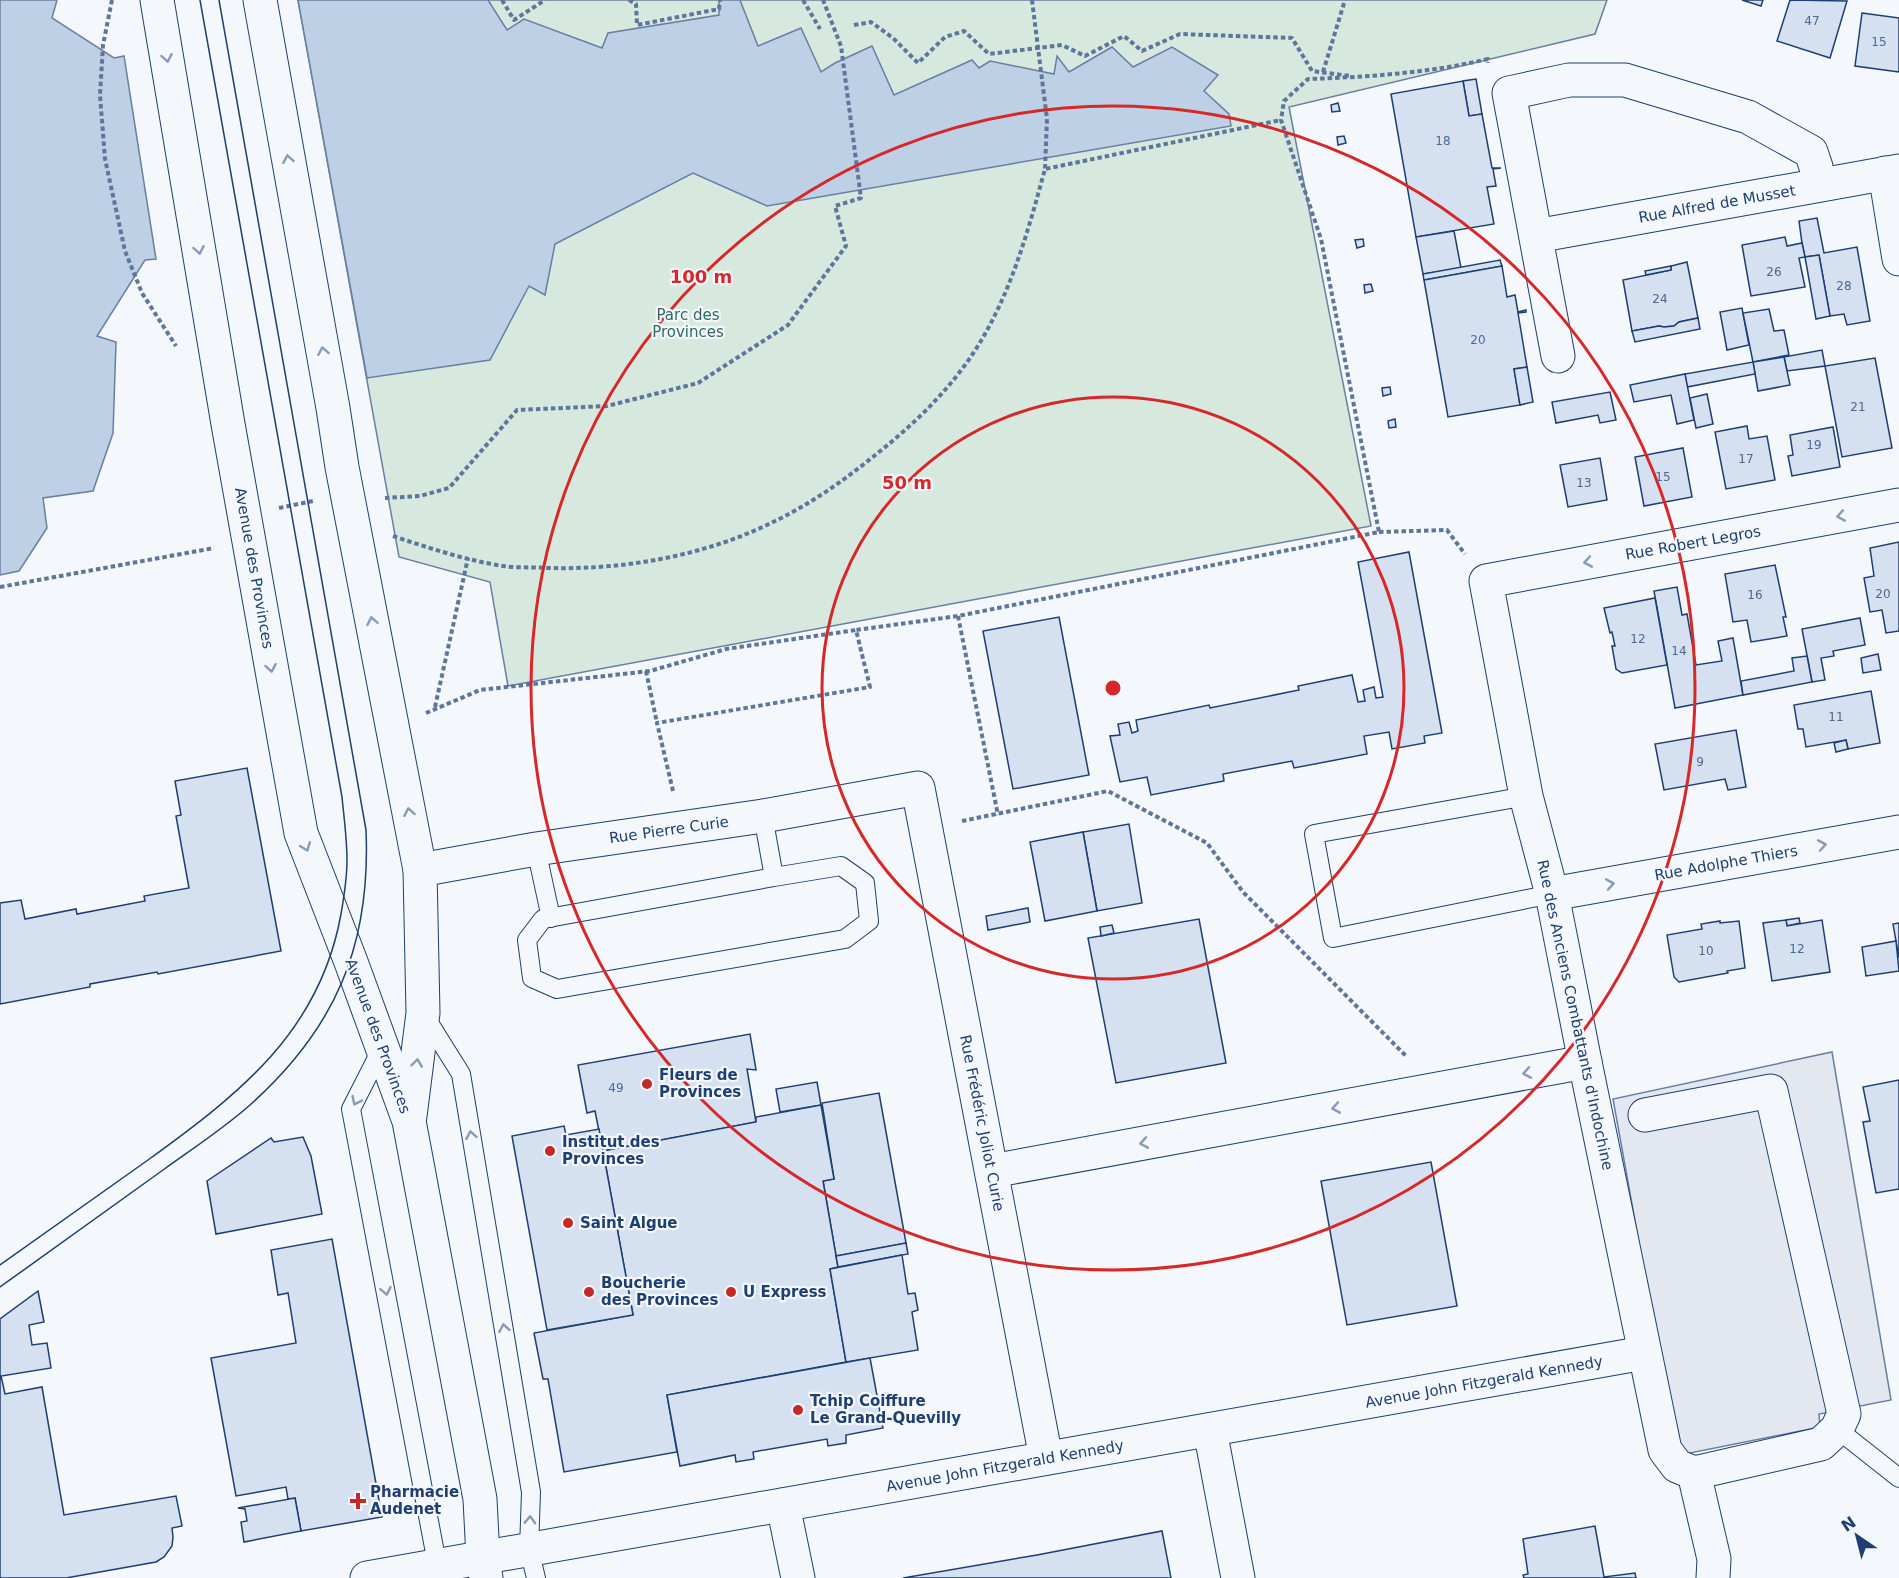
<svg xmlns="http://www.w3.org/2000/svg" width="1899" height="1578" viewBox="0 0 1899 1578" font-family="'DejaVu Sans',sans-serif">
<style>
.green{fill:#d7e8df;stroke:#687fa3;stroke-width:1.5}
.parking{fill:#e3e8f0;stroke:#687fa3;stroke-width:1.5}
.water{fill:#bed0e5;stroke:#687fa3;stroke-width:1.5}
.building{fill:#d5e0f0;stroke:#1d3f73;stroke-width:1.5}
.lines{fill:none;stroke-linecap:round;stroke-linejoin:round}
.lane-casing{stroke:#1d3f73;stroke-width:20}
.street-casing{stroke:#1d3f73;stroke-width:35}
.secondary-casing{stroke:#1d3f73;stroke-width:35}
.path{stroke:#5e769c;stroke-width:4;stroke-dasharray:4.5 3;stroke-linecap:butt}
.lane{stroke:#f4f7fb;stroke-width:18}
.street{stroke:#f4f7fb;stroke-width:33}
.secondary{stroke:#f4f7fb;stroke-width:33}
.tram{stroke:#1d3f73;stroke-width:1.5}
.path-bridge{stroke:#5e769c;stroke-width:4;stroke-dasharray:4.5 3;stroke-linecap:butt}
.oneway{stroke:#889bb7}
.ring{fill:none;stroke:#d62828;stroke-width:3}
.poi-dot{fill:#c62828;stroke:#f4f7fb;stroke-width:2}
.labels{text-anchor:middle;stroke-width:4.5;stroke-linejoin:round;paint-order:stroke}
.number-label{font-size:12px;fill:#4b6792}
.street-label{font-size:15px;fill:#1d3f73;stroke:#f4f7fb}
.park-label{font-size:15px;fill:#2c6c60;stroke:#f4f7fb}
.poi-label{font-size:15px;font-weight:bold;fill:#1d3f73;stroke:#f4f7fb;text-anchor:start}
.centre{fill:#d62828;stroke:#f4f7fb;stroke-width:3}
.ring-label{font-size:18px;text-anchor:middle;font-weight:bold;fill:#d62828;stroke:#f4f7fb;stroke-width:4.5;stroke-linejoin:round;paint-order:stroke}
</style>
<rect width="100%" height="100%" fill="#f4f7fb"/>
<polygon class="green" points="298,0 1607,0 1595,34 1289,107 1371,526 508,686 490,582 399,557"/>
<polygon class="parking" points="1832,1052 1891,1400 1819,1414 1820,1427 1685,1454 1675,1442 1613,1099"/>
<g class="water">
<polygon points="0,0 57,0 52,18 114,58 124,56 156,259 145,260 97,336 116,342 113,433 93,491 43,498 47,528 19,571 0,575"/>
<polygon points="298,0 488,0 507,30 524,19 602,48 608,33 719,15 719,0 740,0 758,46 801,28 821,72 835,63 872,46 894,95 972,60 979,68 990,61 1054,74 1057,56 1069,72 1112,47 1133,67 1172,47 1218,75 1204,91 1229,114 1231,126 767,206 693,173 555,244 545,295 529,286 490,360 367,378"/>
</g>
<g class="building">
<polygon points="1742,0 1763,0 1761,6"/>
<polygon points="1790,0 1847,1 1830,58 1777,41"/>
<polygon points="1862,13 1899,18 1899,72 1855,66"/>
<polygon points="1476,79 1482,114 1469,116 1463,81"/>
<polygon points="1463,81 1469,116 1482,114 1492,168 1501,168 1493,169 1496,186 1487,187 1494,224 1416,237 1391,94"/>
<polygon points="1338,103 1340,111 1332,112 1331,105"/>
<polygon points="1344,136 1346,143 1338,145 1337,137"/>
<polygon points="1817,218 1824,253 1857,247 1870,321 1847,325 1844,314 1830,316 1819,255 1805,257 1802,243 1799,221"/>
<polygon points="1454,231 1461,268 1423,274 1416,237"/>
<polygon points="1785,237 1787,246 1802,243 1805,257 1799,258 1805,287 1751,296 1742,245"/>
<polygon points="1363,239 1364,246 1357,248 1355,240"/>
<polygon points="1819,255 1830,316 1816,319 1805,257"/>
<polygon points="1500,260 1502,266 1424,280 1423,274"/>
<polygon points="1687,262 1698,318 1679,322 1674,326 1664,327 1659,326 1632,331 1623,280 1671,270 1671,266"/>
<polygon points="1502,266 1507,297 1515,295 1518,312 1526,310 1526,312 1518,313 1527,367 1514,369 1520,405 1448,417 1424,280"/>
<polygon points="1671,266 1671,270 1646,275 1645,271"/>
<polygon points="1371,284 1373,291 1365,293 1364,285"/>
<polygon points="1742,308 1749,345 1727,350 1720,312"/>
<polygon points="1769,309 1774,331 1784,330 1789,355 1753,362 1743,313"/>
<polygon points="1698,318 1700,329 1635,342 1632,331 1659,326 1664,327 1674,326 1679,322"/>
<polygon points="1822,350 1825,366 1787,371 1784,357"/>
<polygon points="1784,357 1790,385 1758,391 1753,362"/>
<polygon points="1875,358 1892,448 1842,457 1825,366"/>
<polygon points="1753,362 1755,374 1687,387 1685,374"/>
<polygon points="1527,367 1533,402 1520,405 1514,369"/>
<polygon points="1685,374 1694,420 1677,424 1671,395 1634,402 1630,385"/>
<polygon points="1390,387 1391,394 1383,396 1382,388"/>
<polygon points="1610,392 1616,420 1600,423 1598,415 1556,423 1552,402"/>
<polygon points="1707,394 1713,424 1696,428 1690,398"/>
<polygon points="1395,419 1396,427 1389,428 1388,421"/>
<polygon points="1747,426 1749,439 1767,436 1775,480 1726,489 1715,432"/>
<polygon points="1833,427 1840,467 1792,476 1788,456 1793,455 1790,435"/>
<polygon points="1683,448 1692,497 1644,506 1635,457"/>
<polygon points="1600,458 1607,500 1568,507 1560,465"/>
<polygon points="1899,542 1899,631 1886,633 1882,610 1870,612 1864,578 1874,576 1870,548"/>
<polygon points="1409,552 1442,733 1424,736 1425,743 1392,749 1389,732 1364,736 1367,754 1294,768 1292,761 1223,774 1224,781 1151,795 1147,777 1120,782 1110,736 1120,735 1118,724 1129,722 1132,733 1138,731 1136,720 1209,705 1210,708 1299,690 1298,686 1352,675 1358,702 1365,701 1363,690 1374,687 1376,698 1383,697 1358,562"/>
<polygon points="1775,565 1786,617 1783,617 1787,636 1751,642 1747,620 1733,622 1725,574"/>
<polygon points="1677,587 1682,615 1687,614 1696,665 1722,661 1718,641 1733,638 1743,695 1675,708 1654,591"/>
<polygon points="1655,598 1667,665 1622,673 1616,669 1612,646 1615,646 1612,632 1610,633 1604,608"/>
<polygon points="1059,617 1089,775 1013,789 983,631"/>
<polygon points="1860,618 1865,645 1833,651 1834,656 1821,658 1825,680 1812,682 1802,629"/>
<polygon points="1878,654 1881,670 1863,673 1861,658"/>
<polygon points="1807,656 1812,682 1743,695 1741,681 1794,671 1792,658"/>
<polygon points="1871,691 1880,743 1848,749 1846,740 1806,747 1803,729 1798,729 1794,705"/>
<polygon points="1736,730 1746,787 1728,790 1725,779 1664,790 1655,744"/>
<polygon points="1846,740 1848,749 1836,752 1834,743"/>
<polygon points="247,768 281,951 158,974 157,972 90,984 90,987 0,1004 0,903 21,900 25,919 76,909 77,914 145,901 144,896 189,888 176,816 181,815 175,781"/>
<polygon points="1129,824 1142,903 1097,911 1083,832"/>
<polygon points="1083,832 1097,911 1045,921 1030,842"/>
<polygon points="1028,908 1030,922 988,930 986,916"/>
<polygon points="1799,918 1800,923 1787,926 1786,920"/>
<polygon points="1199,919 1226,1063 1116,1083 1088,938"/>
<polygon points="1786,920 1787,926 1822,920 1830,972 1772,981 1763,923"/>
<polygon points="1720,921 1720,923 1739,921 1745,968 1727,971 1728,973 1679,982 1674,977 1667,935 1702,929 1701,924"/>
<polygon points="1899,923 1899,958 1893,924"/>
<polygon points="1112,925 1114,933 1101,936 1100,927"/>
<polygon points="1896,941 1899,971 1866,976 1862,947"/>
<polygon points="750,1034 756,1070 747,1069 756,1122 603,1151 595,1111 587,1113 578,1065"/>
<polygon points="1899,1080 1899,1189 1876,1193 1863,1122 1870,1121 1863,1087"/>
<polygon points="817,1082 821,1105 780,1112 776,1089"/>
<polygon points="879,1093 906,1243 836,1256 823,1181 834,1179 822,1103"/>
<polygon points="821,1105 834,1179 823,1181 838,1267 830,1269 846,1362 667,1395 677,1452 564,1472 548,1379 543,1379 534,1333 633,1315 603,1151 756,1122 756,1117"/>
<polygon points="564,1126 566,1135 599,1129 633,1315 547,1330 512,1136"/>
<polygon points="303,1137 311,1156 322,1214 216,1234 207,1181 271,1138 274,1142"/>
<polygon points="1431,1162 1457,1306 1347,1325 1321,1181"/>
<polygon points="332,1239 382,1517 301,1531 295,1498 288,1499 286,1487 236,1496 211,1358 296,1343 288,1293 278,1295 271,1250"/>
<polygon points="906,1243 908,1254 838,1267 836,1256"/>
<polygon points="902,1255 908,1294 915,1293 918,1310 912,1312 918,1350 846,1362 830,1269"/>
<polygon points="38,1291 44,1322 29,1325 32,1345 47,1343 51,1368 1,1376 5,1394 42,1387 64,1515 176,1496 182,1526 172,1528 173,1537 172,1546 164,1557 156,1562 66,1578 0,1578 0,1319"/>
<polygon points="870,1358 883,1428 846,1435 846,1443 828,1446 827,1439 753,1452 754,1459 736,1462 735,1455 680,1466 667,1395"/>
<polygon points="295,1498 301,1531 244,1542 241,1522 247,1521 245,1509 238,1508"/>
<polygon points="1595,1526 1604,1577 1635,1573 1636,1578 1524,1578 1523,1575 1528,1574 1523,1539"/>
<polygon points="1162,1531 1171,1578 903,1578 1037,1555"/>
</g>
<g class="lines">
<defs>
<g id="lane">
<polyline points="1526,796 1314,834 1333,938 1552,894"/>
<polyline points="763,816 774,877 543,919 527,940 532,978 557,989 845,939 869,921 865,883 841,866 774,877"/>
<polyline points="536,849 551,918"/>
<polyline points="424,1015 461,1074 531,1492 529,1549 536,1578"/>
<polyline points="382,1048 351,1109 439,1574"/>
<polyline points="1837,1429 1899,1478"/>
</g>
<g id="street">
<polyline points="1885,173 1899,259"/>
<polyline points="1536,236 1899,171"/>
<polyline points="1558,356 1509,93 1569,80 1625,80 1748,117 1811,152 1816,167 1819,185"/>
<polyline points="420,870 536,849 763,816 918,788 1046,1458"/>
<polyline points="1552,894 1899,832"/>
<polyline points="1645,1115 1771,1091 1844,1414 1837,1429 1821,1444 1694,1473 1677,1466 1665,1450 1585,1062 1552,894 1526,796 1486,581 1899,505"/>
<polyline points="992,1171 1585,1062"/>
<polyline points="1210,1430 1238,1578"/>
<polyline points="1694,1473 1714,1559 1713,1578"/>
<polyline points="783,1505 798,1578"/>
<polyline points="367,1578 1644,1353"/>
</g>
<g id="secondary">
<polyline points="157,0 228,424 301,833 351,962 409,1121 480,1499 483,1558 486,1578"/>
<polyline points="260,0 333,408 342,467 420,870 423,1013 410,1116"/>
</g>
</defs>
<use href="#lane" class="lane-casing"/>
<use href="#street" class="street-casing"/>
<use href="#secondary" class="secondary-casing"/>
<g class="path">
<polyline points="112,0 103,45 100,95 105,159 125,251 142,293 176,346"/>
<polyline points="502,0 514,20 545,0"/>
<polyline points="629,0 636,4 637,25 719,9 720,0"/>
<polyline points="803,0 820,29"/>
<polyline points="854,25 871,22 893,38 918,63 945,37 964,31 989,54 1062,45 1085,56 1124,36 1142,51 1180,34 1292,38 1312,71 1350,76"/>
<polyline points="1323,72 1345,0"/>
<polyline points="385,498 420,496 449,488 517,410 607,406 698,383 788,325 846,246 835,206 861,198 841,46 823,0"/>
<polyline points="279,508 313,501"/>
<polyline points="1379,532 1447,530 1465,554"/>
<path d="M393,536C429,548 465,560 503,566C517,568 533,567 548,568C623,570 705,556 773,522C811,504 846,479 879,452C913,425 945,394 970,358C1009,301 1027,235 1045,169L1281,120"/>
<polyline points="0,587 214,548"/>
<polyline points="958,616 998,815"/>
<polyline points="646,671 657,723"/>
<polyline points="435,707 468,558"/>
<polyline points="426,713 480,690 650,671 726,649 856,630"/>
<path d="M673,791L657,723L870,687L856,630L958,616L1379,532L1321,239L1281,120L1284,101L1308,79C1368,77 1429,73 1488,59V63"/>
<polyline points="962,821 1108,791 1207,843 1243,892 1406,1056"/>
</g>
<use href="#lane" class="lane"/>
<use href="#street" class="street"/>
<use href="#secondary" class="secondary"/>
<g class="tram">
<path d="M0,1265C49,1230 98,1195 148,1160C239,1094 320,1032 341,914C344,897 347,878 347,860C347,839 344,818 342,797L200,0"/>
<path d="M0,1287C54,1248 108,1209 163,1170C192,1149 223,1129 250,1105C336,1028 371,945 366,830L219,0"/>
</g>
<polyline class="path-bridge" points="1032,0 1047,119 1045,169"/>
</g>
<defs><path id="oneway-chevron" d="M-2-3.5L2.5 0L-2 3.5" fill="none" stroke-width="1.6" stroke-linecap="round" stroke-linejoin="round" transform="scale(1.5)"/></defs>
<g class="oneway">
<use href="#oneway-chevron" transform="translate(167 58) rotate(80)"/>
<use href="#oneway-chevron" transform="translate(288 159) rotate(-100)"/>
<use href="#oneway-chevron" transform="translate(199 250) rotate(80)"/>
<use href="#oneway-chevron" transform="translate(323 351) rotate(-100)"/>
<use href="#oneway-chevron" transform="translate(1841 516) rotate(170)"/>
<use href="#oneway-chevron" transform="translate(1588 562) rotate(170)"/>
<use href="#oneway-chevron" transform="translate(372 621) rotate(-101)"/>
<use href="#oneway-chevron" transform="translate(271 668) rotate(80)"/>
<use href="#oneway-chevron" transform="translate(409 812) rotate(-100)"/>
<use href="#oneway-chevron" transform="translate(1822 845) rotate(-10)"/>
<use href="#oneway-chevron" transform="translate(306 847) rotate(69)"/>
<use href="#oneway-chevron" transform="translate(1610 884) rotate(-10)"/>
<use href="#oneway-chevron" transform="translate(417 1063) rotate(-83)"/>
<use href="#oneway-chevron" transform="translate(1527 1073) rotate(170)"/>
<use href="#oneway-chevron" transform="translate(356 1101) rotate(115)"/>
<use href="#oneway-chevron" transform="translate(1336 1108) rotate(170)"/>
<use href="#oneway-chevron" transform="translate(471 1135) rotate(-100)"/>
<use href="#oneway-chevron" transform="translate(1144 1143) rotate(170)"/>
<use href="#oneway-chevron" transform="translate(386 1291) rotate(79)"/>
<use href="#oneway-chevron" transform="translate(504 1328) rotate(-100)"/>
<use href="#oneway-chevron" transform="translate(530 1520) rotate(-88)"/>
</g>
<g class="ring">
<circle cx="1113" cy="688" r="291"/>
<circle cx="1113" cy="688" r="582"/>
</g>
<g class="poi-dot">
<circle cx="647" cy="1084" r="6"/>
<circle cx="550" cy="1151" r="6"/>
<circle cx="568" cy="1223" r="6"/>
<circle cx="589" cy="1292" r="6"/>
<circle cx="731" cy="1292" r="6"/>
<circle cx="798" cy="1410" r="6"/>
<path d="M355 1492h6v6h6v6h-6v6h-6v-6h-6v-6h6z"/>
</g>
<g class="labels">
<g class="number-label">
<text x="1812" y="25">47</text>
<text x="1879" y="46">15</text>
<text x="1443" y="145">18</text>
<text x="1774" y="276">26</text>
<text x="1844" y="290">28</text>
<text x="1660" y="303">24</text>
<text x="1478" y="344">20</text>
<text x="1858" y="411">21</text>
<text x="1814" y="449">19</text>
<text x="1746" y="463">17</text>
<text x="1663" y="481">15</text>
<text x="1584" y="487">13</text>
<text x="1883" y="598">20</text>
<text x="1755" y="599">16</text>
<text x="1638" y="643">12</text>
<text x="1679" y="655">14</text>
<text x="1836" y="721">11</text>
<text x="1700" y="766">9</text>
<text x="1797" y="953">12</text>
<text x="1706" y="955">10</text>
<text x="616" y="1092">49</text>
</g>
<g class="street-label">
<text transform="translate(1717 204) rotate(-10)" y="5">Rue Alfred de Musset</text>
<text transform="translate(1693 543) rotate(-10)" y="5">Rue Robert Legros</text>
<text transform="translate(254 568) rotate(80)" y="5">Avenue des Provinces</text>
<text transform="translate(669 830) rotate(-8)" y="5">Rue Pierre Curie</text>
<text transform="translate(1726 863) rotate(-10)" y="5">Rue Adolphe Thiers</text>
<text transform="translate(1575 1015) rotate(78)" y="5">Rue des Anciens Combattants d'Indochine</text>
<text transform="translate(378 1036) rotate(70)" y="5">Avenue des Provinces</text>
<text transform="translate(982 1123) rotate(79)" y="5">Rue Frédéric Joliot Curie</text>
<text transform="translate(1484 1382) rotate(-10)" y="5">Avenue John Fitzgerald Kennedy</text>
<text transform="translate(1005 1466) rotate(-10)" y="5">Avenue John Fitzgerald Kennedy</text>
</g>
<g class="park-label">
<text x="688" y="320">Parc des<tspan x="688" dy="17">Provinces</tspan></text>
</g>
<g class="poi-label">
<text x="659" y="1080">Fleurs de<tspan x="659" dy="17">Provinces</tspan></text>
<text x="562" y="1147">Institut des<tspan x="562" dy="17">Provinces</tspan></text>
<text x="580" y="1228">Saint Algue</text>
<text x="601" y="1288">Boucherie<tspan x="601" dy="17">des Provinces</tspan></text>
<text x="743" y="1297">U Express</text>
<text x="810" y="1406">Tchip Coiffure<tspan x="810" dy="17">Le Grand-Quevilly</tspan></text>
<text x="370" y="1497">Pharmacie<tspan x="370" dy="17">Audenet</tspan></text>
</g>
</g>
<circle cx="1113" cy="688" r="9" class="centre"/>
<g class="ring-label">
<text x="701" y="283">100 m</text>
<text x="907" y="489">50 m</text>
</g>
<g transform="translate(1857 1536) rotate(325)" stroke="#f4f7fb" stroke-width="4.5" paint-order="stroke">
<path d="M0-4.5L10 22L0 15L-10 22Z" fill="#1d3f73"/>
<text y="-9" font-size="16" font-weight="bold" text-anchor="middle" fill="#1d3f73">N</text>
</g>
</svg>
